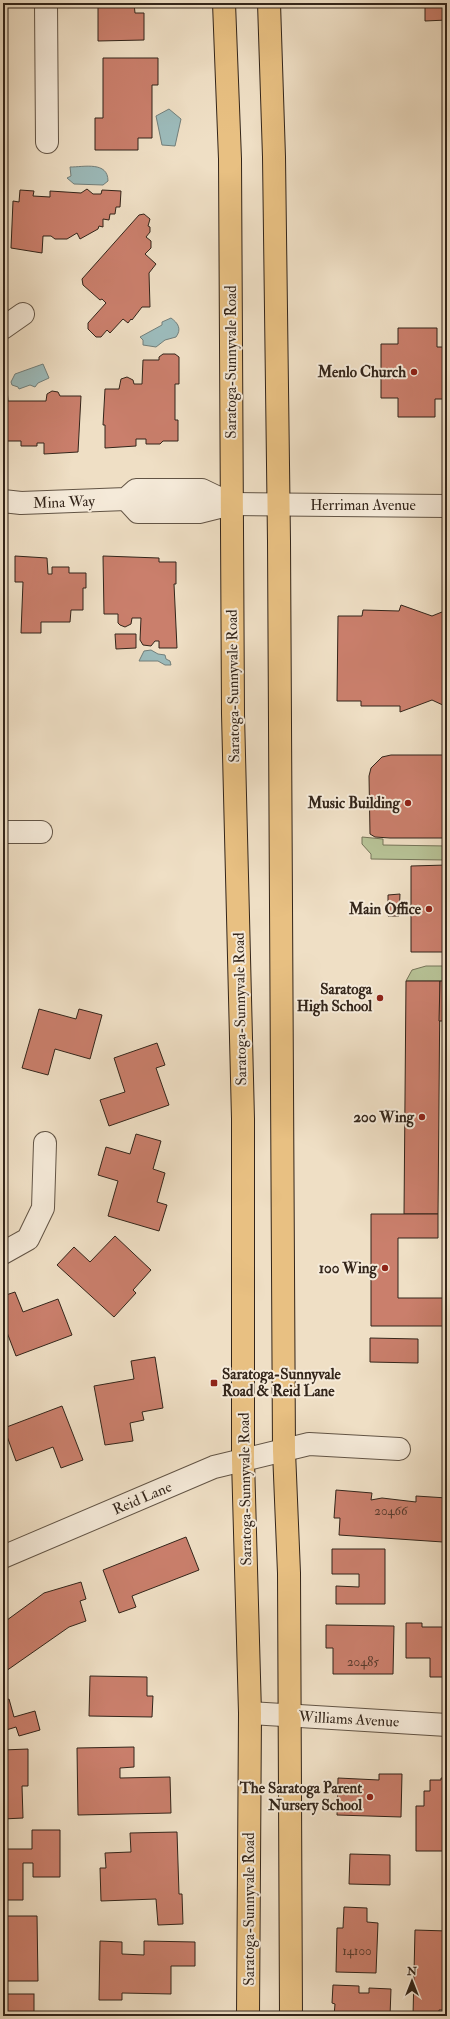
<svg xmlns="http://www.w3.org/2000/svg" width="450" height="2019" viewBox="0 0 450 2019" font-family="'IM FELL Double Pica',serif">
<style>
.green{fill:#b7c296;stroke:#757458}
.water{fill:#9cbbbb;stroke:#727f7b}
.building{fill:#ca7f6c;stroke:#33251a}
.lines{fill:none;stroke-linecap:round;stroke-linejoin:round}
.minor-casing{stroke:#625445;stroke-width:24}
.tertiary-casing{stroke:#625445;stroke-width:24}
.primary-casing{stroke:#33251a;stroke-width:24}
.minor{stroke:#f5ead9;stroke-width:22}
.tertiary{stroke:#f5ead9;stroke-width:22}
.primary{stroke:#e8c082;stroke-width:22}
.poi-dot{fill:#8f2418;stroke:#f5ead9;stroke-width:1.5}
.labels{text-anchor:middle;stroke-width:4;stroke-linejoin:round;paint-order:stroke}
.number-label{font-size:13px;fill:#593c2e}
.street-label{font-size:15px;fill:#33251a;stroke:#f5ead9}
.poi-label{font-size:15px;font-weight:bold;fill:#33251a;stroke:#f5ead9;text-anchor:end}
</style>
<rect width="100%" height="100%" fill="#efdfc5"/>
<filter id="stains"><feTurbulence type="fractalNoise" baseFrequency=".005" numOctaves="4"/><feColorMatrix values="0 0 0 0 .2 0 0 0 0 .09 0 0 0 0 .02 0 0 0 .5 -.17"/></filter>
<radialGradient id="worn" r=".72"><stop offset=".6" stop-color="#630" stop-opacity="0"/><stop offset="1" stop-color="#630" stop-opacity=".3"/></radialGradient>
<g class="green">
<polygon points="362,837 383,839 383,845 447,846 447,860 371,859 371,854 362,844"/>
<polygon points="426,966 447,966 447,981 406,981 412,970"/>
</g>
<g class="water">
<polygon points="169,109 181,119 175,146 162,145 156,116"/>
<path d="M70,167C84,167 108,161 108,181L103,185L74,184L67,178L71,176Z"/>
<path d="M171,318C178,323 182,329 176,337L165,340L156,347L143,345V340L140,337L162,325V322Z"/>
<polygon points="43,364 49,378 38,383 35,387 30,385 19,389 18,387 12,385 11,382 15,374"/>
<polygon points="151,650 158,654 165,655 166,659 170,661 171,665 165,665 158,661 139,661 144,651"/>
</g>
<g class="building">
<polygon points="98,3 134,3 135,13 144,13 144,40 98,41"/>
<polygon points="425,3 447,3 447,20 425,21"/>
<polygon points="103,58 158,58 158,85 152,85 152,138 138,138 138,150 95,150 95,118 103,118"/>
<polygon points="87,189 93,194 101,194 102,190 121,191 120,207 116,207 115,214 110,214 109,220 103,219 103,227 99,226 98,229 80,239 77,233 67,239 55,239 51,236 43,236 42,253 11,248 13,201 19,202 20,190 34,191 33,196 50,197 50,191 81,193"/>
<polygon points="144,214 150,219 148,226 150,227 150,232 146,237 151,241 151,248 145,254 156,264 149,273 150,307 142,307 132,320 131,319 128,323 123,319 110,333 107,330 101,337 96,337 88,329 88,323 106,303 102,299 100,300 83,285 82,279 139,215"/>
<polygon points="398,328 437,328 437,347 447,347 447,399 435,399 435,417 398,417 398,398 381,398 381,344 398,344"/>
<polygon points="163,354 175,354 179,357 179,384 175,384 175,420 178,420 178,441 163,441 160,444 146,444 146,439 136,439 136,446 105,448 105,425 103,425 105,389 119,389 121,379 127,377 133,380 134,384 142,384 143,360 159,360 159,357"/>
<polygon points="3,386 7,389 8,401 46,401 47,394 52,391 58,392 60,396 81,396 78,452 44,454 44,443 37,443 37,446 21,446 21,441 5,441 3,443"/>
<polygon points="15,556 47,558 48,574 52,574 52,567 69,567 69,573 86,573 86,588 83,588 83,610 71,610 70,622 41,622 41,633 21,633 23,582 15,582"/>
<polygon points="103,556 159,558 159,562 176,562 176,584 174,584 177,648 159,648 159,641 155,641 151,646 143,645 140,640 141,618 132,618 131,624 125,627 120,625 118,623 118,614 104,614"/>
<polygon points="401,605 432,616 447,610 447,707 432,700 400,712 400,706 361,706 361,701 337,701 338,616 362,616 363,610 399,611"/>
<polygon points="115,634 136,634 136,648 116,649"/>
<polygon points="391,755 447,755 447,838 390,838 375,837 370,834 369,776 371,768 382,757"/>
<polygon points="447,865 447,952 411,952 411,866"/>
<polygon points="400,894 399,916 388,916 388,895"/>
<polygon points="406,981 440,981 438,1214 404,1214"/>
<polygon points="440,981 447,981 447,1021 439,1021"/>
<polygon points="39,1009 76,1019 79,1009 102,1015 90,1059 55,1049 48,1075 22,1068"/>
<polygon points="157,1043 165,1065 156,1068 169,1105 109,1126 100,1100 125,1092 114,1058"/>
<polygon points="136,1134 161,1141 153,1169 165,1173 157,1202 167,1205 159,1231 108,1216 118,1181 98,1175 106,1147 130,1154"/>
<polygon points="371,1214 438,1214 438,1238 398,1238 398,1298 447,1298 447,1326 371,1326"/>
<polygon points="115,1236 151,1270 133,1290 136,1293 114,1317 57,1265 74,1247 90,1262"/>
<polygon points="15,1292 23,1312 58,1299 72,1335 16,1356 3,1322 3,1296"/>
<polygon points="370,1338 418,1339 418,1363 370,1362"/>
<polygon points="155,1357 163,1408 142,1412 144,1420 130,1423 133,1441 105,1445 94,1386 134,1379 131,1361"/>
<polygon points="62,1406 83,1460 61,1468 53,1447 16,1461 4,1428"/>
<polygon points="336,1490 372,1493 371,1500 382,1498 416,1502 416,1496 447,1498 447,1524 445,1524 443,1542 339,1535 340,1518 334,1518"/>
<polygon points="186,1537 199,1570 132,1596 136,1607 119,1613 103,1570"/>
<polygon points="332,1549 385,1549 385,1604 336,1604 336,1586 359,1587 359,1574 332,1574"/>
<polygon points="81,1582 86,1599 80,1601 86,1621 69,1627 6,1671 3,1668 3,1623 44,1593"/>
<polygon points="406,1623 422,1623 422,1627 447,1627 447,1677 430,1677 430,1658 406,1658"/>
<polygon points="326,1625 394,1626 393,1674 333,1674 333,1648 326,1648"/>
<polygon points="90,1676 147,1677 147,1696 153,1696 152,1717 89,1716"/>
<polygon points="9,1699 14,1717 35,1711 40,1730 19,1736 16,1727 3,1731 3,1701"/>
<polygon points="134,1747 134,1767 120,1768 120,1778 170,1777 171,1813 78,1815 77,1748"/>
<polygon points="28,1749 28,1786 22,1786 23,1818 3,1819 3,1750"/>
<polygon points="379,1774 402,1774 401,1817 337,1815 338,1778 379,1780"/>
<polygon points="441,1778 447,1778 447,1851 416,1851 416,1806 424,1806 424,1791 430,1791 430,1780 441,1780"/>
<polygon points="32,1830 60,1830 60,1877 33,1877 33,1863 23,1863 23,1900 3,1900 3,1849 32,1849"/>
<polygon points="177,1832 179,1894 182,1894 183,1924 158,1925 156,1899 101,1901 100,1868 106,1868 105,1853 131,1852 130,1833"/>
<polygon points="350,1854 390,1855 390,1885 349,1884"/>
<polygon points="344,1907 367,1908 367,1922 378,1923 376,1973 336,1972 337,1928 343,1928"/>
<polygon points="3,1916 37,1916 38,1981 7,1981 6,1946 3,1946"/>
<polygon points="415,1930 447,1931 447,2010 439,2010 439,2016 413,2016"/>
<polygon points="100,1941 122,1942 122,1954 144,1955 144,1941 195,1942 195,1966 171,1966 171,1994 122,1993 122,2000 99,2000"/>
<polygon points="333,1985 359,1986 359,1993 369,1993 369,1988 391,1989 390,2016 334,2016 335,2004 332,2003"/>
<rect x="3" y="1994" width="31" height="22"/>
</g>
<g class="lines">
<defs>
<g id="minor">
<polyline points="46,3 47,142"/>
<polyline points="3,328 23,314"/>
<polyline points="126,499 138,512 199,512 231,504"/>
<polyline points="3,501 21,503 126,499 136,490 202,490 231,504"/>
<polyline points="3,832 41,832"/>
<polyline points="3,1253 28,1239 43,1208 45,1143"/>
<polyline points="3,1557 214,1467 309,1444 399,1449"/>
<polyline points="250,1713 447,1725"/>
</g>
<polyline id="tertiary" points="231,504 447,506"/>
<g id="primary">
<polyline points="224,3 230,159 233,714 243,1119 243,1460 250,1713 248,2016"/>
<polyline points="269,3 274,157 279,541 284,1451 289,1573 291,2016"/>
</g>
</defs>
<use href="#minor" class="minor-casing"/>
<use href="#tertiary" class="tertiary-casing"/>
<use href="#primary" class="primary-casing"/>
<use href="#minor" class="minor"/>
<use href="#tertiary" class="tertiary"/>
<use href="#primary" class="primary"/>
</g>
<g class="poi-dot">
<circle cx="414" cy="372" r="4"/>
<circle cx="408" cy="803" r="4"/>
<circle cx="429" cy="909" r="4"/>
<circle cx="380" cy="998" r="4"/>
<circle cx="422" cy="1117" r="4"/>
<circle cx="385" cy="1268" r="4"/>
<rect x="210" y="1379" width="8" height="8" rx="2"/>
<circle cx="370" cy="1797" r="4"/>
</g>
<g class="labels">
<g class="number-label">
<text x="391" y="1515">20466</text>
<text x="363" y="1666">20485</text>
<text x="357" y="1955">14100</text>
</g>
<g class="street-label">
<text transform="translate(231 362) rotate(-90)" y="5">Saratoga-Sunnyvale Road</text>
<text transform="translate(64 502) rotate(-2)" y="5">Mina Way</text>
<text x="363" y="510">Herriman Avenue</text>
<text transform="translate(233 686) rotate(-91)" y="5">Saratoga-Sunnyvale Road</text>
<text transform="translate(240 1009) rotate(-91)" y="5">Saratoga-Sunnyvale Road</text>
<text transform="translate(245 1489) rotate(-91)" y="5">Saratoga-Sunnyvale Road</text>
<text transform="translate(142 1498) rotate(-23)" y="5">Reid Lane</text>
<text transform="translate(349 1719) rotate(3)" y="5">Williams Avenue</text>
<text transform="translate(249 1909) rotate(-90)" y="5">Saratoga-Sunnyvale Road</text>
</g>
<g class="poi-label">
<text x="406" y="377">Menlo Church</text>
<text x="400" y="808">Music Building</text>
<text x="421" y="914">Main Office</text>
<text x="372" y="994">Saratoga<tspan x="372" dy="17">High School</tspan></text>
<text x="414" y="1122">200 Wing</text>
<text x="377" y="1273">100 Wing</text>
<text x="222" y="1379" text-anchor="start">Saratoga-Sunnyvale<tspan x="222" dy="17">Road &amp; Reid Lane</tspan></text>
<text x="362" y="1793">The Saratoga Parent<tspan x="362" dy="17">Nursery School</tspan></text>
</g>
</g>
<rect width="450" height="2019" fill="none" stroke="#efdfc5" stroke-width="16"/>
<rect x="4" y="4" width="442" height="2011" fill="none" stroke="#33251a" stroke-width="2"/>
<rect x="8" y="8" width="434" height="2003" fill="none" stroke="#33251a"/>
<g transform="translate(412 1981)" stroke="#f5ead9" stroke-width="3" paint-order="stroke">
<path d="M0-3L7 15L0 10L-7 15Z" fill="#33251a"/>
<text y="-6" font-size="11" font-weight="bold" text-anchor="middle" fill="#33251a">N</text>
</g>
<rect width="100%" height="100%" filter="url(#stains)"/>
<rect width="100%" height="100%" fill="url(#worn)"/>
</svg>
